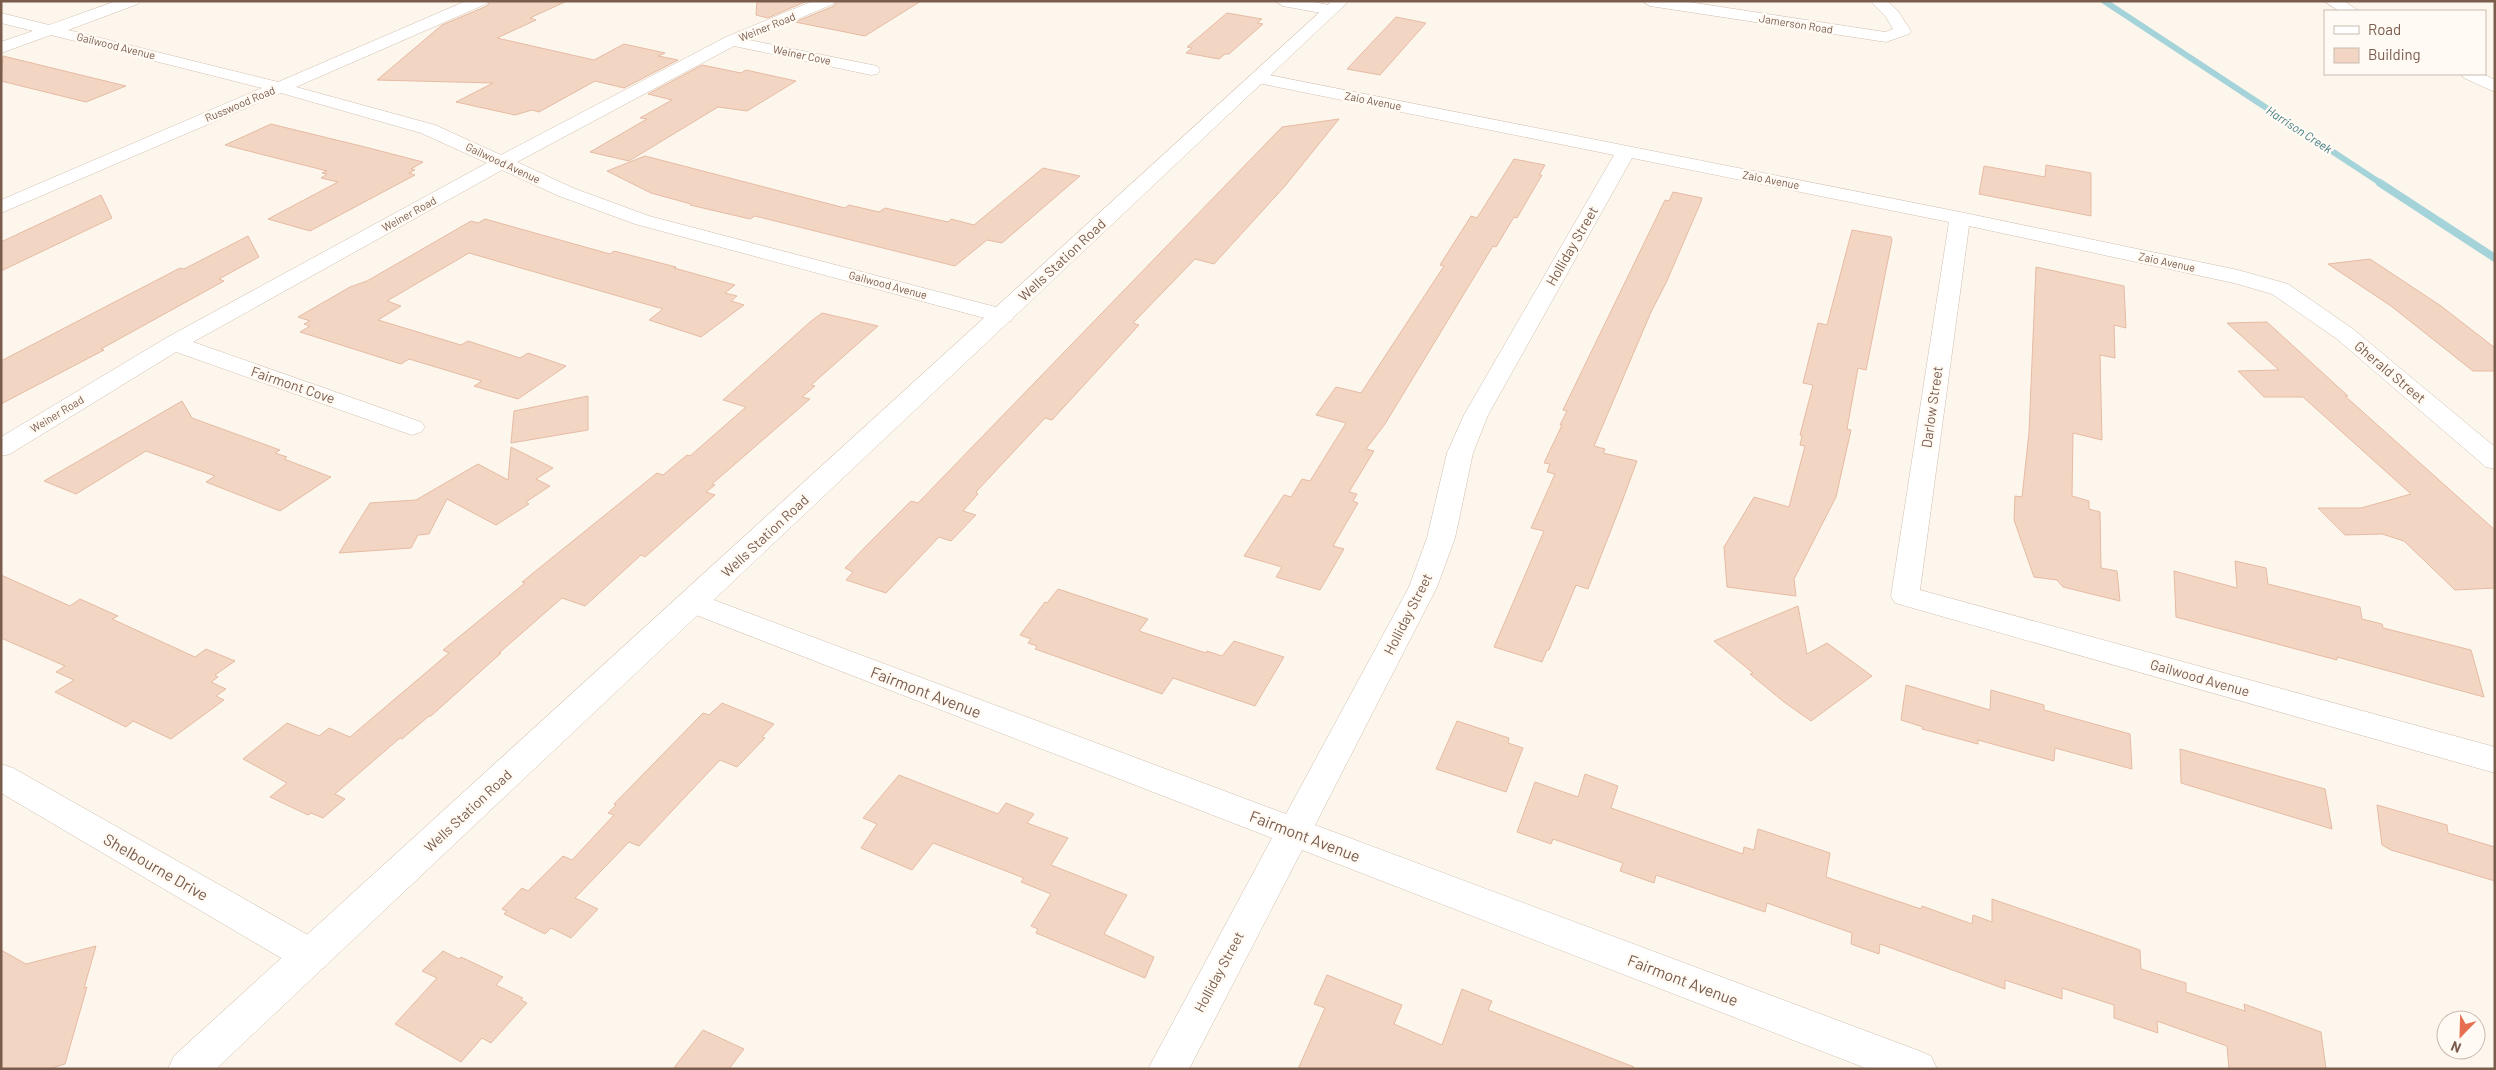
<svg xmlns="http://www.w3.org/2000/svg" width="2496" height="1070" viewBox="0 0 2496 1070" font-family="Barlow,sans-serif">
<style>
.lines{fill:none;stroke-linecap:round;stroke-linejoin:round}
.stream-far1{stroke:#a5d3da;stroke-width:6}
.stream{stroke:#a5d3da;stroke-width:8}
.building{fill:#f3d5c3;stroke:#e6bba3}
.street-casing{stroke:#d1beb0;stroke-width:1}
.secondary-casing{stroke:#d6c0b0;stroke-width:1}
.street{fill:#fff;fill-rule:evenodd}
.secondary{fill:#fff;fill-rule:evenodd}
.labels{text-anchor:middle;stroke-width:5;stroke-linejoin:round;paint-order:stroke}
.far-street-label{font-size:11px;fill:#7a5c4d;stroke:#fffaf3}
.far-water-label{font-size:12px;font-style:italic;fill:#437c86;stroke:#fffaf3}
.street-label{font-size:14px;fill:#7a5c4d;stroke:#fffaf3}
.near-street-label{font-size:16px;fill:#7a5c4d;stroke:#fffaf3}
</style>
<rect width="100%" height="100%" fill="#fdf6ec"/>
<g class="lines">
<polyline class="stream-far1" points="2104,1 2382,184"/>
<polyline class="stream" points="2380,183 2495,258"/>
</g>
<g class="building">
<polygon points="490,1 567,1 530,18 536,20 497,38 594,60 624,44 665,53 658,56 678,60 624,88 595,81 539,112 532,110 515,115 456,102 493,83 377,80 442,25 487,6"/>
<polygon points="757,1 807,1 768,18 756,15"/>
<polygon points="837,1 921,1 865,36 795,22 834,6"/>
<polygon points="1227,13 1262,19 1257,23 1263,24 1229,54 1225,54 1219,59 1186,53 1192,48 1187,47"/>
<polygon points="1396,17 1426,23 1380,75 1347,69"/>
<polygon points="3,56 126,86 86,102 1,81"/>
<polygon points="702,65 741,73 746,70 796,81 747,111 718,107 629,161 590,152 647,119 640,118 672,100 648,94"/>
<polygon points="1339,119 1285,186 1214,264 1195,259 1133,323 1139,325 1052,420 1045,418 976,492 978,494 963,511 976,515 951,541 939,537 886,593 846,580 853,572 845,568 868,544 911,501 918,503 1282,127"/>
<polygon points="271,124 365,147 423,162 411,169 415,170 409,173 415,175 310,231 268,219 338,182 321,178 327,174 322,173 327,171 225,145"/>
<polygon points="645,156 845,208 849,205 879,212 885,208 948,222 951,219 974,225 1043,168 1080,176 1002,243 987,240 955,266 755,216 750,219 690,205 691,204 651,193 607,171"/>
<polygon points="1514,159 1545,165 1539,175 1542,175 1517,218 1514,217 1496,247 1493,246 1385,424 1366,449 1374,451 1349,492 1357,494 1353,501 1358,503 1333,546 1344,549 1320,590 1276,577 1282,567 1244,556 1284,495 1291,497 1302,479 1310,481 1346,423 1316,415 1336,387 1361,393 1444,266 1440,265 1471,216 1477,218"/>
<polygon points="2046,165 2091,173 2091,216 1979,194 1984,166 2045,177"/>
<polygon points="1673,192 1702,198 1701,202 1666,283 1651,312 1594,446 1605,449 1603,453 1637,461 1620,507 1588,589 1576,585 1549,650 1547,650 1542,662 1494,647 1544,531 1531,528 1555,474 1547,472 1550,464 1544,463 1562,425 1560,425 1567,411 1563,410 1665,200 1669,201"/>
<polygon points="101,195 112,218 1,271 1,242"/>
<polygon points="485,219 610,254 614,251 676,267 674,268 735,285 725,293 737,296 731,301 744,305 701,337 649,320 663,309 469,253 387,301 401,306 378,320 461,345 468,341 520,358 528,353 566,366 518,399 474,386 482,381 409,359 401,364 300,332 310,326 304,324 310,321 298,317 350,287 367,281 471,221 478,223"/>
<polygon points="1852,230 1891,237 1892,240 1866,370 1858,368 1847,429 1851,430 1836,497 1794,579 1796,596 1727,587 1724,547 1754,497 1789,507 1805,446 1800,445 1802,436 1800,435 1813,385 1803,383 1818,323 1827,325"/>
<polygon points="248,236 259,257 219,279 224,281 101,349 104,350 1,404 1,361 180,268 184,269"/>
<polygon points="2370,259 2441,306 2495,348 2495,371 2473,371 2391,306 2328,264"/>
<polygon points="2036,267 2124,286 2126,328 2114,325 2115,358 2100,355 2102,440 2073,433 2072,496 2089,501 2089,509 2100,512 2101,568 2117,571 2120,601 2063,587 2057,580 2034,577 2014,520 2015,496 2022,497 2029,433"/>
<polygon points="822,313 878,326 811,385 815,386 802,397 810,399 712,484 715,485 706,492 715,495 645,557 641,555 585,606 562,598 499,653 501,653 431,716 429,716 402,739 400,738 335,794 345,799 323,818 311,813 308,815 270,797 287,783 243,759 287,723 319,736 329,728 350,737 449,653 443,650 525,583 522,582 657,473 663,475 687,455 690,456 746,407 723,400 810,322"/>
<polygon points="2267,322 2348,396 2345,396 2495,530 2495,588 2455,590 2404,541 2382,534 2345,535 2318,508 2361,508 2411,494 2303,397 2264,397 2238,371 2279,370 2227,323"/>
<polygon points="588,396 588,430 511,443 514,411"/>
<polygon points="182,401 192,418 280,450 275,453 287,457 284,459 331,477 280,511 206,482 215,476 146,451 76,494 44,481"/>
<polygon points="511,447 553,468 536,479 550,486 526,502 529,504 496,525 447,499 429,534 418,535 411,548 339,553 370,503 416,500 478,464 508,480"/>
<polygon points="2235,561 2266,568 2268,584 2360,607 2362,619 2382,624 2383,628 2471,650 2484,697 2337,657 2337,660 2176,617 2174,571 2237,588"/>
<polygon points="1,575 70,606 80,599 118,616 112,619 195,657 206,649 235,661 215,675 218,677 211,682 226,689 216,696 224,700 171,739 133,721 126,727 55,692 74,680 56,672 65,666 1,638"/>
<polygon points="1058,589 1148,619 1139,631 1206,653 1207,651 1222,656 1234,641 1284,657 1255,706 1173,678 1162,694 1035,649 1037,646 1028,643 1031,639 1020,635 1045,602 1047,603"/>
<polygon points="1798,606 1807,654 1827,643 1872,676 1811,721 1784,702 1750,674 1753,673 1714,641"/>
<polygon points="1906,685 1990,710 1991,690 2044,705 2044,710 2130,734 2132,769 2055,748 2054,761 1978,740 1978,744 1922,729 1923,727 1901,720"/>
<polygon points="722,703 774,724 762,737 765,738 737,767 720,760 639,846 629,842 575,898 598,909 571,938 551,928 545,934 504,914 507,911 502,909 522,888 528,891 563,856 572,860 614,815 608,813 616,805 614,804 703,713 709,715"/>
<polygon points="1457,721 1509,738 1508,743 1523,748 1506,792 1436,769"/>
<polygon points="2180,749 2325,789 2332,829 2181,783"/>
<polygon points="1585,774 1618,786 1611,808 1743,854 1744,847 1754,850 1758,829 1830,853 1826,877 1921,909 1922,906 1972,924 1973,915 1992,922 1992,899 2140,950 2141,969 2186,983 2186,992 2245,1011 2244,1004 2321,1032 2326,1069 2229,1069 2227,1046 2157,1021 2158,1033 2114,1018 2114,1005 2062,988 2062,999 2005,980 2005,989 1880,944 1879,954 1851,944 1852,933 1767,903 1765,912 1656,875 1654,883 1620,871 1623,863 1553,839 1551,844 1517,832 1535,782 1578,797"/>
<polygon points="899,775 998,814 1006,803 1034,814 1027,823 1068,838 1051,865 1127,895 1104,934 1154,957 1145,978 1036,933 1038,929 1031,926 1051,894 1021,882 1024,878 933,843 912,870 861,848 877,824 863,818"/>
<polygon points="2377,805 2447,825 2448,833 2495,847 2495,881 2391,850 2382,845"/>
<polygon points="96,946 84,988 87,987 65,1064 48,1069 1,1069 1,950 26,964"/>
<polygon points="443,951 459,959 461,957 503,977 496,985 523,998 521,1000 527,1003 491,1043 482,1038 461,1062 395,1024 437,978 422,971"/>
<polygon points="1327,975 1402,1005 1394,1024 1442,1045 1462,989 1492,1001 1488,1010 1634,1067 1633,1069 1298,1069 1325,1008 1314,1004"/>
<polygon points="703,1030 744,1049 729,1069 673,1069"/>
</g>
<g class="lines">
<defs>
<g id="street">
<polygon points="116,1 140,1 138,4 68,30 278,82 466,1 488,1 486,4 296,87 435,125 501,155 726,37 813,1 835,1 833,4 749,40 877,66 880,70 877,74 871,75 734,46 517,162 573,188 649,216 1011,311 1014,316 1011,321 1003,323 635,224 559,196 502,170 193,342 421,422 425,427 421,432 412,435 403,432 176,352 10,454 1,456 1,437 166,338 487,163 421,133 281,93 1,213 1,200 262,88 51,35 1,53 1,42 33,31 1,23 1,13 49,25"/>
<polygon points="1275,1 1310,1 1338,7 1340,10 1332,15 1283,6"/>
<polygon points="1642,1 1682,1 1885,32 1893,29 1886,17 1870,1 1887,1 1898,11 1911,31 1909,34 1886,42 1650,6"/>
<polygon points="2324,1 2344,1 2359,11 2339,11"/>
<polygon points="1259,73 1960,212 2238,270 2288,284 2353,329 2495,447 2495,469 2486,467 2337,339 2272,294 2234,283 1969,226 1920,590 2495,747 2495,773 1895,603 1891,596 1949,222 1632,158 1488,415 1473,453 1455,538 1437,587 1315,825 1917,1050 1931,1056 1937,1069 1868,1069 1302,850 1189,1069 1148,1069 1272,838 683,610 678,603 683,596 693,593 703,596 1286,814 1409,587 1427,538 1447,453 1464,415 1614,155 1253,82 1250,78 1253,74"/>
<polygon points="2461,74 2483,74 2495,80 2495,92 2464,78"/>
<polygon points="1,764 13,768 324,944 329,956 324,968 311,972 298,968 1,793"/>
</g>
<polygon id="secondary" points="1332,1 1349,1 216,1069 168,1069 174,1056"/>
</defs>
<use href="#street" class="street-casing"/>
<use href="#secondary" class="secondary-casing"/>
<use href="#street" class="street"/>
<use href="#secondary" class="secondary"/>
</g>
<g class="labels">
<g class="far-street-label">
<text transform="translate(1796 24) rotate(9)" y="4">Jamerson Road</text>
<text transform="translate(767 27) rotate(-22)" y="4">Weiner Road</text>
<text transform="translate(116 46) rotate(14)" y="4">Gailwood Avenue</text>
<text transform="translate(802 55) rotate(12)" y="4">Weiner Cove</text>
<text transform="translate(1373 101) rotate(11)" y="4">Zaio Avenue</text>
<text transform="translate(240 104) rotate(-23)" y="4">Russwood Road</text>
<text transform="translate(503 163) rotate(25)" y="4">Gailwood Avenue</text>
<text transform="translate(1771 180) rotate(11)" y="4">Zaio Avenue</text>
<text transform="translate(409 214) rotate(-29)" y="4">Weiner Road</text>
<text transform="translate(2167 262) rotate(12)" y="4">Zaio Avenue</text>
<text transform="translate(888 285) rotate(15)" y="4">Gailwood Avenue</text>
<text transform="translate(57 414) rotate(-31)" y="4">Weiner Road</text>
</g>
<g class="far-water-label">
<text transform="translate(2299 130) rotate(33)" y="4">Harrison Creek</text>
</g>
<g class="street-label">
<text transform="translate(1572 246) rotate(-60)" y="5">Holliday Street</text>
<text transform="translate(1062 260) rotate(-43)" y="5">Wells Station Road</text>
<text transform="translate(2390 372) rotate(40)" y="5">Gherald Street</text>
<text transform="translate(293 385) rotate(19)" y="5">Fairmont Cove</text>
<text transform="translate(1932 407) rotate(-82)" y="5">Darlow Street</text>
<text transform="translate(765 536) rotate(-43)" y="5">Wells Station Road</text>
<text transform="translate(1408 614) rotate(-63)" y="5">Holliday Street</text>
<text transform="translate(2200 678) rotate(16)" y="5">Gailwood Avenue</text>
<text transform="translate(468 811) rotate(-43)" y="5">Wells Station Road</text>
<text transform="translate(1219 972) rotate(-62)" y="5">Holliday Street</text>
</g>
<g class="near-street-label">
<text transform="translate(926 692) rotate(21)" y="6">Fairmont Avenue</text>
<text transform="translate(1305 836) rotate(21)" y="6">Fairmont Avenue</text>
<text transform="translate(156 867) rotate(30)" y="6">Shelbourne Drive</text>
<text transform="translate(1683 980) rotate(21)" y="6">Fairmont Avenue</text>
</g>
</g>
<rect width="2496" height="1070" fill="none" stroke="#7a5c4d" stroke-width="5"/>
<rect x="2324" y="10" width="162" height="65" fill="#fffaf3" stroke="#cabbb1"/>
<rect x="2334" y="26" width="25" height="8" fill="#ffffff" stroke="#cabbb1"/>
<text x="2368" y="35" font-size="15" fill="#7a5c4d">Road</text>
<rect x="2334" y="48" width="25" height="15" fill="#f3d5c3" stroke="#cabbb1"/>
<text x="2368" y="60" font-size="15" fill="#7a5c4d">Building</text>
<g transform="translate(2461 1035) rotate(203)"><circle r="24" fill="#fffaf3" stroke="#cabbb1"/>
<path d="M0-4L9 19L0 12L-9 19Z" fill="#e76f51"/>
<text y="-8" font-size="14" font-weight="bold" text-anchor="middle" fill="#7a5c4d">N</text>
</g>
</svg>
